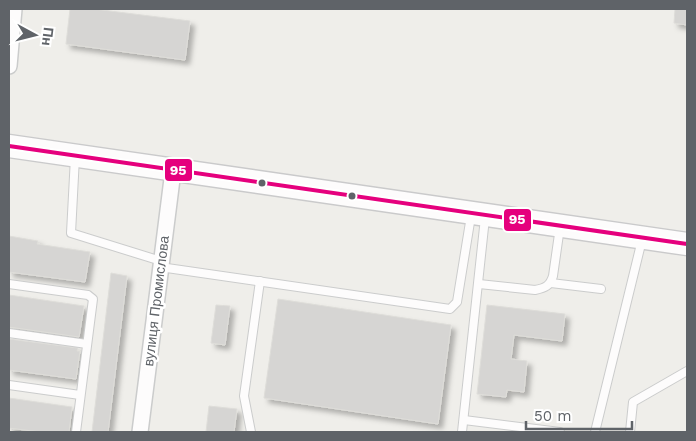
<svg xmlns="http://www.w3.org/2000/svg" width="696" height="441" viewBox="0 0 696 441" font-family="'Work Sans',sans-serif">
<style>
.building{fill:#d6d5d3;stroke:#deddd9;filter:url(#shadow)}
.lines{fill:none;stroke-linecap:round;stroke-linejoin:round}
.service-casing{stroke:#cbcccc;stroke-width:10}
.minor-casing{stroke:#cbcccc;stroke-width:18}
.secondary-casing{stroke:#cacacb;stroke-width:25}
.service{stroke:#fdfcfc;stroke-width:8}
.minor{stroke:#fdfcfc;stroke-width:15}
.secondary{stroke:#fdfcfc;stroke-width:22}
.bus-1-casing{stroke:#fff;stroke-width:8}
.bus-1{stroke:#e5007d;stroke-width:4}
.bus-dot{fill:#5f6368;stroke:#fff;stroke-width:2}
.labels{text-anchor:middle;stroke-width:5;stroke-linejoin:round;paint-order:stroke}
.street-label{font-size:14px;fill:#5f6368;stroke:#fff}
.line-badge{stroke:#fff;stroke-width:2}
.badge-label{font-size:14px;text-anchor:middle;font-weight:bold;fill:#fff}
</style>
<defs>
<filter id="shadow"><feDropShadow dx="4.5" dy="4.5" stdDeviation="2.5" flood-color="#0004"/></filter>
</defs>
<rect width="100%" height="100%" fill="#efeeea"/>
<g class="building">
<polygon points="70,9 94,9 190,21 185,60 66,44"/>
<polygon points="675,9 687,9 687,25 674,23"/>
<polygon points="9,236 38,241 37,244 90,252 85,282 9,272"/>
<polygon points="111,273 127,276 108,432 92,432"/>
<polygon points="9,295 84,306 79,337 9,327"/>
<polygon points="278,299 451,325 438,424 264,398"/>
<polygon points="216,305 230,306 225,345 211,343"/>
<polygon points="487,305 565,314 562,341 514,335 511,359 527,361 524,392 507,390 506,397 477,394"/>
<polygon points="9,339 78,348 77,351 80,351 76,379 9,370"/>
<polygon points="9,398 72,407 69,432 41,432 9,428"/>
<polygon points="209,406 237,409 234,432 206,432"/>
</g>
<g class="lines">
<defs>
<g id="service">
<polyline points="75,157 71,233 161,261"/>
<polyline points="160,267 450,309 457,302 471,216"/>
<polyline points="551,283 601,289"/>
<polyline points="9,284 88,295 93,299 76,432"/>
<path d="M479,284L535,290C545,288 550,286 553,276L560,227"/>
<polyline points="9,333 87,344"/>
<polyline points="9,385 80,395"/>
<polyline points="464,420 560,432"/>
<polyline points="251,432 244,396 260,281"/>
<polyline points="462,432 485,218"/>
<polyline points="595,432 642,240"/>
<polyline points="630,432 633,402 687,371"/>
</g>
<g id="minor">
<polyline points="9,66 14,9"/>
<polyline points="140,432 173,171"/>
</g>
<polyline id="secondary" points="9,146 687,244"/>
</defs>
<use href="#service" class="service-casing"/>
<use href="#minor" class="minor-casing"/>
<use href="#secondary" class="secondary-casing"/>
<use href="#service" class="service"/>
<use href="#minor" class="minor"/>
<use href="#secondary" class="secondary"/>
<defs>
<polyline id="bus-1" points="9,146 687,244"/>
</defs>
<use href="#bus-1" class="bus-1-casing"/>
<use href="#bus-1" class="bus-1"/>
</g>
<g class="bus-dot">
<circle cx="262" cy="183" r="4.5"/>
<circle cx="352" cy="196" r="4.5"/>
</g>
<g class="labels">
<g class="street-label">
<text transform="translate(156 301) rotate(-83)" y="5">вулиця Промислова</text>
</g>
</g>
<g class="line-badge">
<rect x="164" y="158" width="29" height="24" rx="5" fill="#e5007d"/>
<rect x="503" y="208" width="29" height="24" rx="5" fill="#e5007d"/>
</g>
<g class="badge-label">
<text x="178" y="175">95</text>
<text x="517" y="224">95</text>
</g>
<rect width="696" height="441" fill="none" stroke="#5f6368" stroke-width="20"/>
<g transform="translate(35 35) rotate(97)" stroke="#ffffff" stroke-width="4" paint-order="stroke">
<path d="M0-4L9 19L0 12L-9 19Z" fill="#5f6368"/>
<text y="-8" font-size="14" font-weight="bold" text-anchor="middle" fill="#5f6368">Пн</text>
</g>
<path d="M526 421v8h106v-8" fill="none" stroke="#5f6368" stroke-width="2.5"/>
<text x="534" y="421" font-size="15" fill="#5f6368" stroke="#ffffff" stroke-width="4" paint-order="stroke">50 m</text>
</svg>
